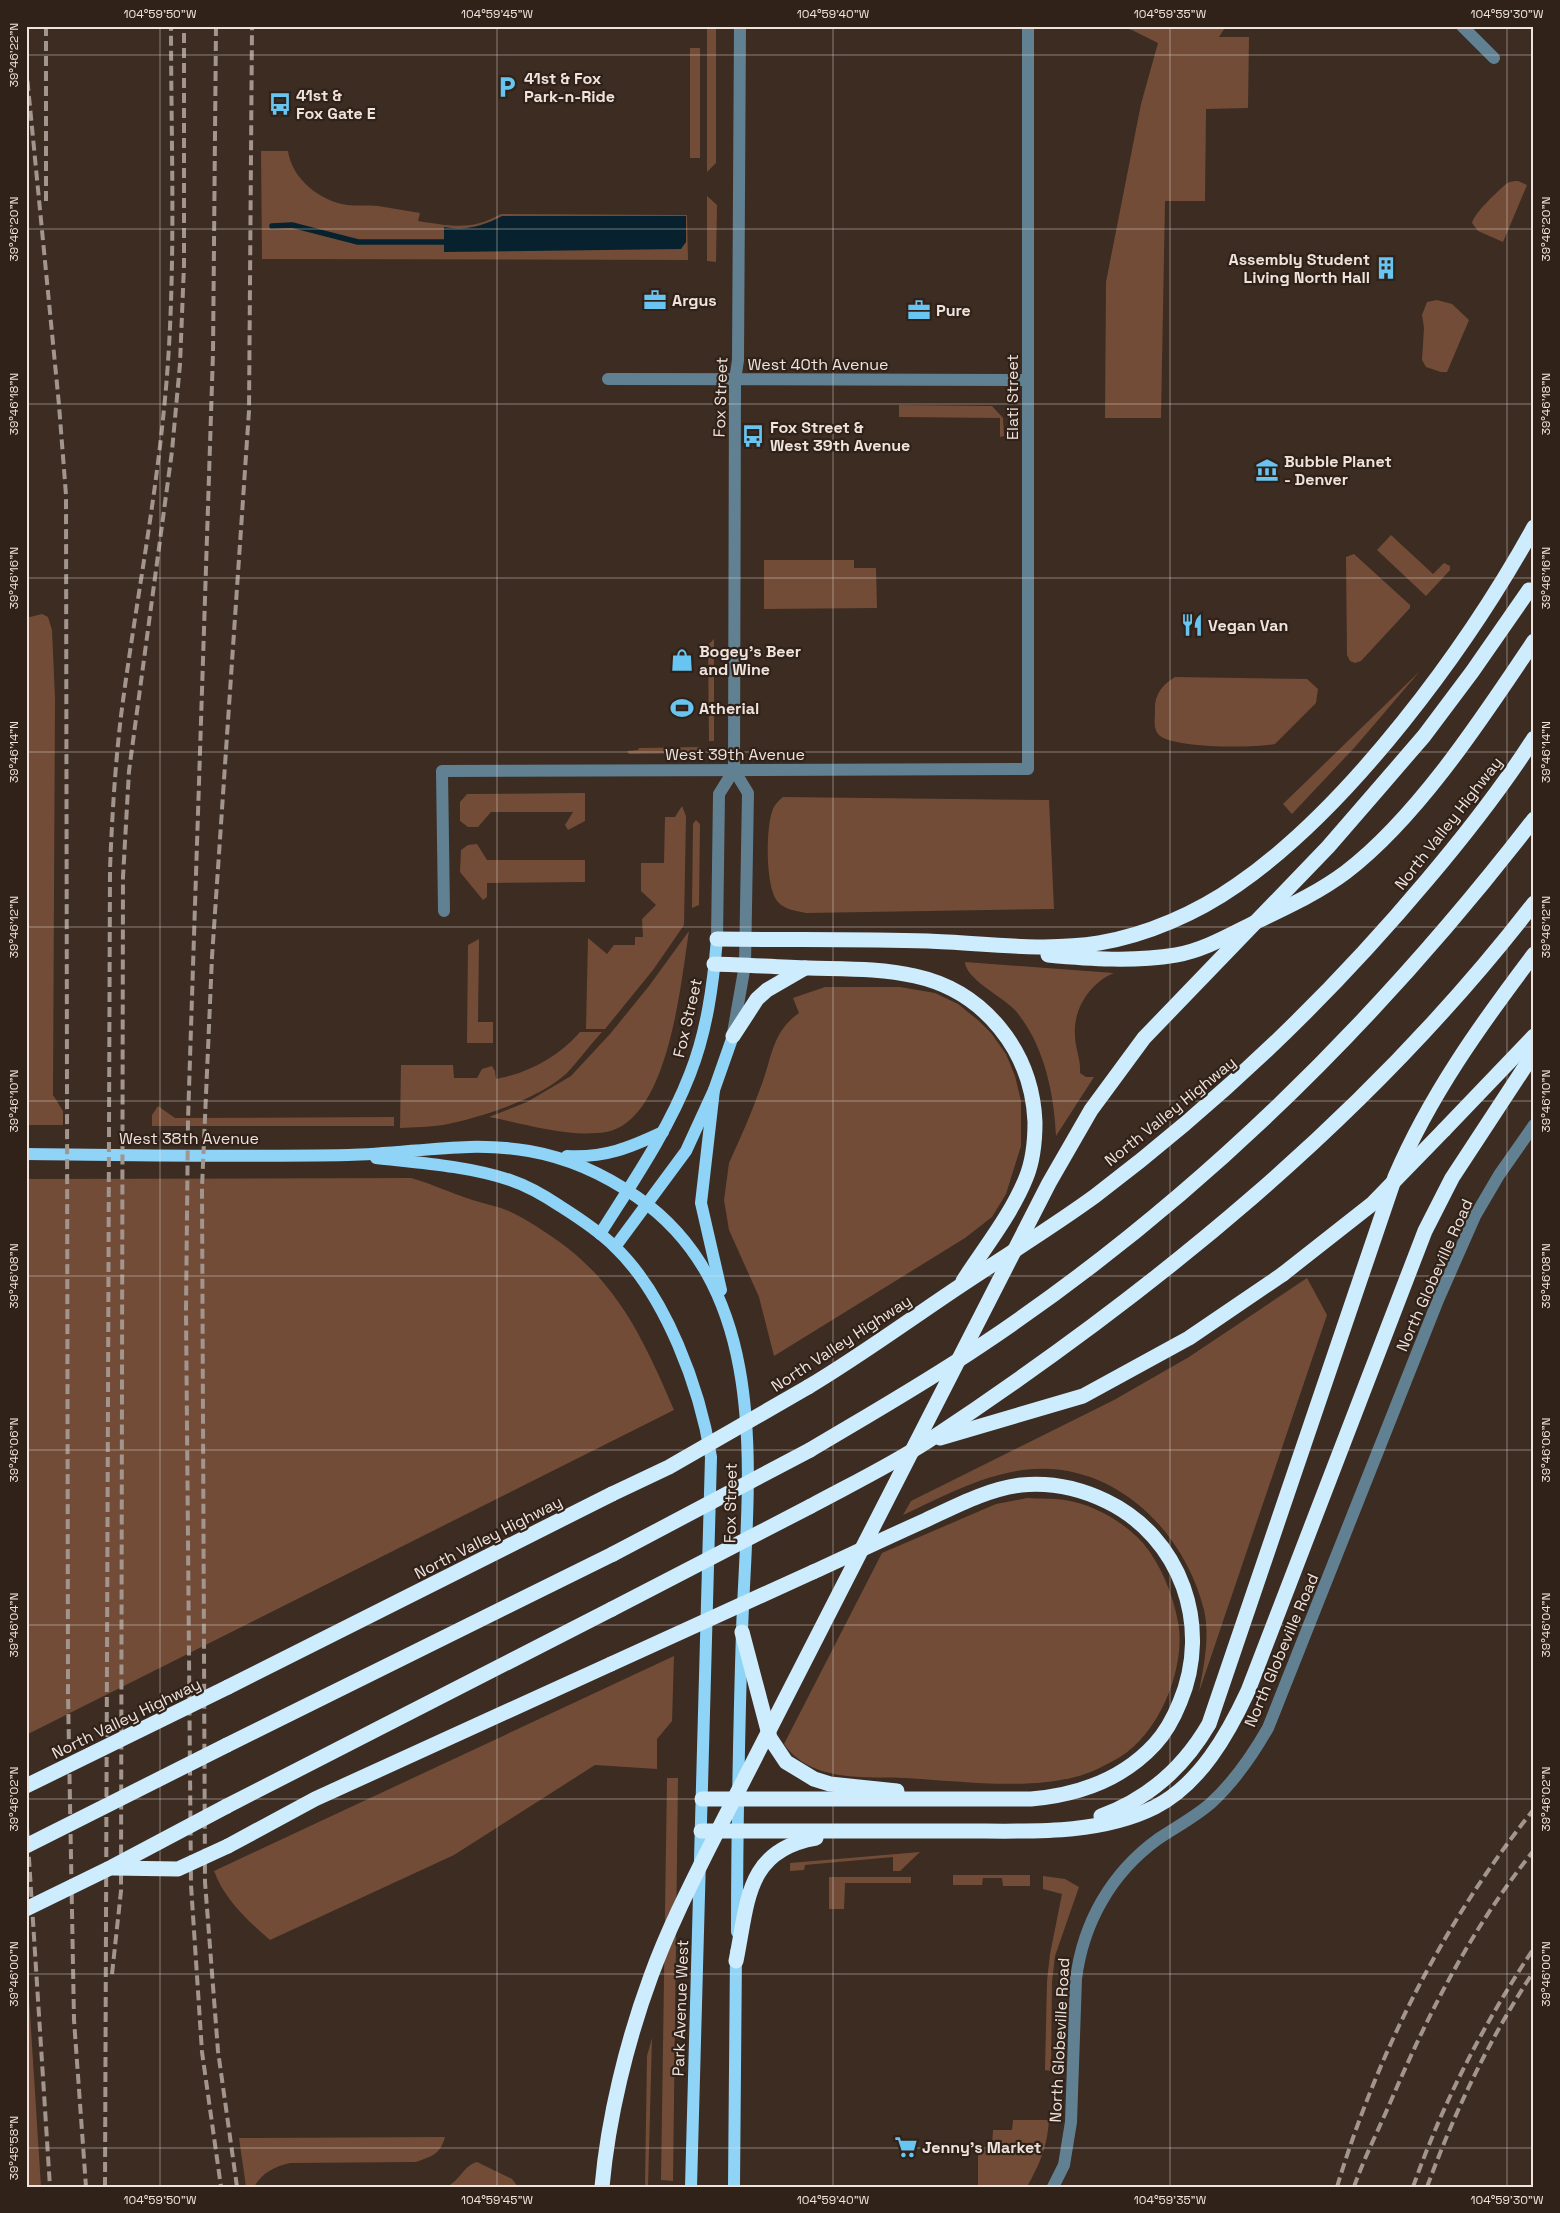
<svg xmlns="http://www.w3.org/2000/svg" width="1560" height="2213" viewBox="0 0 1560 2213" font-family="'Space Grotesk',sans-serif">
<style>
.green{fill:#724c37}
.water{fill:#07222e}
.lines{fill:none;stroke-linecap:round;stroke-linejoin:round}
.stream{stroke:#07222e;stroke-width:5.5}
.minor{stroke:#618192;stroke-width:12}
.major{stroke:#8fd3f6;stroke-width:12}
.highway{stroke:#cdecfd;stroke-width:15}
.rail{stroke:#a2958d;stroke-width:4;stroke-dasharray:10 5;stroke-linecap:butt}
.highway-bridge{stroke:#cdecfd;stroke-width:15}
.ticks{fill:none;stroke:#eee3dd;stroke-width:1;stroke-opacity:0.45}
.labels{text-anchor:middle;stroke-width:4.5;stroke-linejoin:round;paint-order:stroke}
.poi-label{font-size:16px;font-weight:bold;fill:#eee3dd;stroke:#312219;text-anchor:start}
.street-label{font-size:16px;fill:#eee3dd;stroke:#312219}
.neatline{fill:none;stroke:#eee3dd;stroke-width:2}
.ticks-label{font-size:12px;text-anchor:middle;fill:#eee3dd}
</style>
<rect width="100%" height="100%" fill="#3c2c22"/>
<g class="green">
<polygon points="707,26 716,26 716,163 707,172"/>
<polygon points="1117,26 1226,26 1219,37 1249,37 1248,108 1206,109 1205,201 1165,201 1161,418 1105,418 1106,282 1141,104 1158,43 1132,30"/>
<rect x="690" y="48" width="10" height="110"/>
<path d="M261,151H288C292,179 320,201 347,205C357,206 367,205 378,206C392,208 406,211 420,213L418,221C451,226 471,231 501,214L687,215L688,260L262,259Z"/>
<path d="M1518,181L1527,185L1503,242L1478,231L1472,223C1474,213 1498,191 1506,184C1510,181 1514,181 1518,181Z"/>
<polygon points="707,196 717,205 716,262 707,261"/>
<polygon points="1437,300 1452,304 1469,320 1447,372 1441,372 1426,367 1422,360 1424,328 1422,315 1427,302"/>
<polygon points="899,405 992,406 1003,418 1004,436 1000,437 1000,418 899,417"/>
<polygon points="1391,535 1433,574 1444,563 1450,566 1450,570 1426,596 1377,550"/>
<polygon points="1354,554 1410,605 1410,608 1361,661 1355,663 1350,661 1347,655 1346,557"/>
<polygon points="764,560 854,560 854,568 876,568 877,608 764,609"/>
<polygon points="42,614 48,617 52,630 55,698 53,1095 63,1111 63,1125 26,1125 26,618"/>
<polygon points="714,639 714,741 709,741 708,645"/>
<polygon points="1420,671 1355,747 1292,814 1283,804"/>
<path d="M1175,677L1307,679L1318,689L1316,703L1275,744C1255,748 1170,749 1158,734C1153,728 1155,718 1155,711C1154,695 1162,685 1175,677Z"/>
<polygon points="702,747 702,753 629,754 627,751 638,750 639,748"/>
<polygon points="585,793 585,821 568,830 565,825 573,812 491,812 478,827 468,827 460,821 460,802 467,794"/>
<path d="M783,797L1049,800L1054,909L806,913C797,911 785,910 778,902C765,888 766,829 772,812C774,805 778,801 783,797Z"/>
<polygon points="682,806 686,816 684,925 653,970 605,1029 586,1029 588,938 607,954 614,945 635,945 635,937 643,937 642,919 656,905 641,891 641,863 664,863 665,817 675,817"/>
<polygon points="696,820 700,824 699,905 692,908 693,824"/>
<polygon points="477,844 487,860 585,860 585,882 487,883 487,897 483,900 460,872 461,850 468,845"/>
<path d="M689,931C681,981 669,1121 606,1132C568,1138 526,1124 489,1117L527,1102L571,1076L610,1034L649,986Z"/>
<polygon points="479,939 478,1022 493,1022 493,1043 467,1043 468,945"/>
<path d="M965,962L1114,973C1090,983 1073,1009 1075,1035C1075,1049 1081,1059 1080,1073L1086,1077H1094L1056,1136C1054,1093 1044,1043 1014,1009C1002,997 965,978 965,962Z"/>
<path d="M825,987H900L935,993L958,1004L979,1021L991,1033L1006,1054L1015,1076L1021,1101V1146L1006,1194L992,1217L965,1238L774,1356L759,1297L729,1230L724,1200L729,1163C740,1139 751,1114 760,1089C772,1060 771,1032 799,1013L793,998Z"/>
<path d="M580,1032H602C590,1045 579,1060 567,1073C539,1099 480,1118 443,1125C429,1127 414,1127 400,1128L401,1065H453L454,1078H477L482,1069L492,1066L495,1071L496,1079C529,1073 558,1057 580,1032Z"/>
<polygon points="158,1106 175,1118 394,1117 394,1126 152,1126 152,1115"/>
<path d="M411,1178C429,1183 444,1190 461,1196C474,1201 488,1204 501,1208C518,1214 533,1224 548,1234C616,1278 643,1338 674,1410L26,1735V1179Z"/>
<path d="M1307,1278L1327,1315L1199,1692C1204,1665 1210,1637 1204,1610C1184,1529 1111,1458 1023,1470C980,1476 942,1497 903,1515L911,1501L1114,1400L1189,1357Z"/>
<path d="M1027,1498C1039,1499 1053,1498 1065,1500C1093,1504 1124,1522 1143,1543C1161,1565 1173,1594 1178,1622C1187,1669 1157,1740 1113,1761C1102,1767 1088,1774 1075,1777C1025,1790 958,1781 906,1778C865,1777 810,1782 784,1744L882,1553L996,1504Z"/>
<path d="M674,1656L672,1721L657,1739V1769L595,1765L454,1855L270,1940C248,1921 224,1899 214,1871Z"/>
<polygon points="667,1778 678,1778 673,2181 661,2180"/>
<polygon points="920,1852 900,1871 893,1871 893,1857 805,1865 804,1870 790,1871 790,1863"/>
<polygon points="953,1875 1030,1875 1030,1886 1003,1886 1002,1878 983,1878 982,1885 953,1885"/>
<polygon points="1043,1876 1065,1879 1079,1887 1055,1956 1052,1982 1051,2071 1045,2070 1047,1981 1050,1954 1062,1894 1043,1889"/>
<polygon points="829,1877 911,1877 911,1883 845,1883 844,1909 829,1909"/>
<polygon points="26,1950 41,2187 26,2187"/>
<polygon points="652,2038 648,2187 645,2187 647,2056"/>
<path d="M1013,2120H1049C1047,2148 1040,2163 1027,2187H978V2150L992,2149L993,2130H1012Z"/>
<path d="M445,2137C440,2155 432,2156 416,2162L290,2163C274,2167 263,2172 254,2187H246L239,2138Z"/>
<path d="M477,2162L512,2179L518,2187H446C459,2182 464,2165 477,2162Z"/>
</g>
<path class="water" d="M502,216H686V242L681,249L444,252V227C466,231 483,226 502,216Z"/>
<g class="lines">
<polyline class="stream" points="272,226 292,225 358,242 452,242"/>
<g class="minor">
<polyline points="1462,26 1494,58"/>
<polyline points="608,379 1028,380"/>
<polyline points="444,911 442,771 1028,769 1028,26"/>
<polyline points="717,939 719,794 734,770"/>
<polyline points="733,1033 745,965 748,793 734,770 735,380 738,360 740,26"/>
<path d="M1053,2187L1064,2165L1071,2122L1076,1979C1083,1923 1111,1873 1158,1839C1176,1827 1195,1817 1211,1803C1235,1781 1252,1756 1268,1728L1438,1300L1475,1216L1499,1175L1534,1125"/>
</g>
<g class="major">
<polyline points="714,1090 701,1203 721,1290"/>
<path d="M26,1154C133,1155 241,1157 348,1155C411,1154 466,1140 529,1151C569,1158 604,1174 637,1197C776,1293 747,1485 742,1631C739,1731 737,1832 737,1932"/>
<path d="M567,1156C605,1158 629,1148 663,1132"/>
<path d="M376,1158C421,1163 467,1166 510,1180C528,1186 545,1196 560,1206C579,1218 599,1231 615,1247C666,1296 700,1388 711,1457L691,2187"/>
<path d="M600,1234C632,1183 668,1131 690,1074C707,1031 713,985 717,939"/>
<polyline points="615,1247 686,1151 714,1090 733,1036"/>
<polyline points="734,2187 736,1952"/>
</g>
<g class="highway">
<path d="M717,939C787,940 858,939 928,941C984,943 1043,952 1099,943C1147,935 1197,913 1237,885C1351,806 1467,648 1534,527"/>
<path d="M1048,955C1091,959 1133,962 1176,955C1205,950 1231,934 1256,922C1287,907 1318,893 1346,872C1418,817 1483,717 1534,641"/>
<path d="M714,964C746,965 778,967 809,968C844,969 881,968 915,976C984,991 1032,1051 1035,1122C1035,1140 1033,1161 1026,1178C1011,1215 985,1247 963,1281"/>
<polyline points="733,1036 757,999 767,990 805,968"/>
<polyline points="1444,1130 1534,1036"/>
<path d="M808,1387C860,1356 909,1320 960,1286C1005,1256 1051,1228 1095,1196C1218,1103 1328,998 1427,880C1465,835 1502,788 1534,738"/>
<polyline points="940,1438 1083,1396 1189,1338 1283,1274"/>
<path d="M810,1450C867,1416 925,1383 980,1346C1193,1204 1378,1021 1534,819"/>
<path d="M811,1506C850,1485 891,1465 928,1441C1153,1292 1368,1118 1534,903"/>
<polyline points="742,1632 770,1738 786,1762 814,1779 830,1784 897,1791"/>
<polyline points="228,1687 612,1494"/>
<polyline points="227,1745 613,1554"/>
<path d="M702,1799H1031C1078,1795 1122,1780 1155,1744C1166,1732 1174,1717 1180,1702C1212,1626 1181,1537 1106,1501C1079,1488 1051,1482 1021,1485C988,1489 956,1506 926,1520C888,1537 850,1555 813,1572"/>
<polyline points="227,1806 612,1609"/>
<path d="M1101,1816C1148,1799 1184,1767 1209,1724L1395,1177C1430,1095 1481,1024 1534,954"/>
<path d="M701,1831C783,1831 865,1831 947,1831C1014,1830 1093,1838 1155,1807C1200,1784 1228,1734 1248,1691L1425,1231L1452,1178L1534,1053"/>
<polyline points="228,1846 315,1799 611,1664"/>
<path d="M736,1961C748,1903 745,1850 816,1838"/>
</g>
<g class="rail">
<polyline points="216,26 213,353 188,1120 186,1311 191,1885 202,2052 221,2187"/>
<polyline points="26,66 59,405 66,495 68,1694 74,2020 86,2187"/>
<polyline points="46,201 46,26"/>
<polyline points="26,1812 50,2187"/>
<polyline points="112,1974 121,1891 123,877 129,771 172,451 180,364 184,265 184,26"/>
<path d="M105,2187L110,869C112,818 115,767 121,716C134,614 154,512 164,409C177,282 171,153 171,26"/>
<polyline points="237,2187 218,2051 205,1882 202,1187 212,957 249,411 252,26"/>
<path d="M1337,2187C1378,2051 1445,1920 1534,1809"/>
<path d="M1354,2187C1364,2158 1378,2131 1390,2103C1430,2010 1471,1929 1534,1850"/>
<path d="M1413,2187C1443,2102 1484,2023 1534,1948"/>
<path d="M1427,2187C1455,2111 1489,2039 1534,1971"/>
</g>
<g class="highway-bridge">
<polyline points="1283,1274 1372,1204 1444,1130"/>
<polyline points="612,1494 669,1467 808,1387"/>
<polyline points="613,1554 810,1450"/>
<polyline points="612,1609 811,1506"/>
<polyline points="611,1664 813,1572"/>
<polyline points="26,1786 228,1687"/>
<polyline points="26,1846 227,1745"/>
<polyline points="113,1868 178,1869 228,1846"/>
<polyline points="26,1909 112,1867 227,1806"/>
<path d="M602,2187C608,2118 627,2041 651,1976C667,1932 688,1890 709,1848L1049,1183L1091,1110L1144,1038L1328,847L1380,787L1424,736L1472,672L1529,590"/>
</g>
</g>
<path class="ticks" d="M160,26V2187M497,26V2187M833,26V2187M1170,26V2187M1507,26V2187M26,55H1534M26,229H1534M26,404H1534M26,578H1534M26,752H1534M26,927H1534M26,1101H1534M26,1276H1534M26,1450H1534M26,1625H1534M26,1799H1534M26,1974H1534M26,2148H1534"/>
<defs>
<symbol id="parking-bare" viewBox="-9 -9 18 18"><path d="M-3.5-5.5H1a3.5 3.5 0 0 1 0 7H-1V5.5H-3.5ZM-1-3.4V-.6H.8a1.4 1.4 0 0 0 0-2.8Z" fill="#68c4f0" stroke="#312219" stroke-width="2.5" paint-order="stroke"/></symbol>
<symbol id="bus-bare" viewBox="-9 -9 18 18"><path d="M-5-6H5V4H4V6H2V4H-2V6H-4V4H-5ZM-3.5-4V0h7V-4ZM-3.5 1.2v1.5H-2V1.2ZM2 1.2v1.5H3.5V1.2Z" fill="#68c4f0" stroke="#312219" stroke-width="2.5" paint-order="stroke"/></symbol>
<symbol id="building-bare" viewBox="-9 -9 18 18"><path d="M-4-6H4V6H1V3H-1V6H-4ZM-2.5-4.3h1.7v1.8h-1.7ZM.8-4.3h1.7v1.8H.8ZM-2.5-1h1.7V.8h-1.7ZM.8-1h1.7V.8H.8Z" fill="#68c4f0" stroke="#312219" stroke-width="2.5" paint-order="stroke"/></symbol>
<symbol id="office-bare" viewBox="-9 -9 18 18"><path d="M-6-3h4V-5.5h4V-3h4V5H-6ZM-1-4.5V-3h2v-1.5ZM-6 0V1H6V0Z" fill="#68c4f0" stroke="#312219" stroke-width="2.5" paint-order="stroke"/></symbol>
<symbol id="museum-bare" viewBox="-9 -9 18 18"><path d="M0-6L6-3V-2H-6V-3ZM-5-1h2V3h-2ZM-1-1h2V3h-2ZM3-1h2V3H3ZM-6 4H6V6H-6Z" fill="#68c4f0" stroke="#312219" stroke-width="2.5" paint-order="stroke"/></symbol>
<symbol id="restaurant-bare" viewBox="-9 -9 18 18"><path d="M-5-6h1v4h1v-4h1v4h1v-4h1v5L-1.5 .5V6h-2V.5L-5-1ZM5-6V6H3V1.5H1.5Q1.5-4 5-6Z" fill="#68c4f0" stroke="#312219" stroke-width="2.5" paint-order="stroke"/></symbol>
<symbol id="shop-bare" viewBox="-9 -9 18 18"><path d="M-5-2.5h2.3a2.7 3.5 0 0 1 5.4 0H5L5.5 6h-11ZM-1.5-2.5h3a1.5 2.3 0 0 0-3 0Z" fill="#68c4f0" stroke="#312219" stroke-width="2.5" paint-order="stroke"/></symbol>
<symbol id="stadium-bare" viewBox="-9 -9 18 18"><path d="M0-5a6.5 5 0 1 0 0 10a6.5 5 0 1 0 0-10ZM-3.5-1.8h7v3.6h-7Z" fill="#68c4f0" stroke="#312219" stroke-width="2.5" paint-order="stroke"/></symbol>
<symbol id="supermarket-bare" viewBox="-9 -9 18 18"><path d="M-6-5.5h2.5l.6 2H6L4.5 2H-2.5L-4.4-4H-6ZM-1.5 3.2a1.3 1.3 0 1 0 .1 0ZM3 3.2a1.3 1.3 0 1 0 .1 0Z" fill="#68c4f0" stroke="#312219" stroke-width="2.5" paint-order="stroke"/></symbol>
</defs>
<g fill-rule="evenodd">
<use href="#parking-bare" x="491" y="71" width="32" height="32"/>
<use href="#bus-bare" x="264" y="88" width="32" height="32"/>
<use href="#building-bare" x="1370" y="252" width="32" height="32"/>
<use href="#office-bare" x="639" y="284" width="32" height="32"/>
<use href="#office-bare" x="903" y="294" width="32" height="32"/>
<use href="#bus-bare" x="737" y="420" width="32" height="32"/>
<use href="#museum-bare" x="1251" y="454" width="32" height="32"/>
<use href="#restaurant-bare" x="1176" y="609" width="32" height="32"/>
<use href="#shop-bare" x="666" y="644" width="32" height="32"/>
<use href="#stadium-bare" x="666" y="692" width="32" height="32"/>
<use href="#supermarket-bare" x="890" y="2131" width="32" height="32"/>
</g>
<g class="labels">
<g class="poi-label">
<text x="524" y="84">41st &amp; Fox<tspan x="524" dy="18">Park-n-Ride</tspan></text>
<text x="296" y="101">41st &amp;<tspan x="296" dy="18">Fox Gate E</tspan></text>
<text x="1370" y="265" text-anchor="end">Assembly Student<tspan x="1370" dy="18">Living North Hall</tspan></text>
<text x="672" y="306">Argus</text>
<text x="936" y="316">Pure</text>
<text x="770" y="433">Fox Street &amp;<tspan x="770" dy="18">West 39th Avenue</tspan></text>
<text x="1284" y="467">Bubble Planet<tspan x="1284" dy="18">- Denver</tspan></text>
<text x="1208" y="631">Vegan Van</text>
<text x="699" y="657">Bogey's Beer<tspan x="699" dy="18">and Wine</tspan></text>
<text x="699" y="714">Atherial</text>
<text x="922" y="2153">Jenny's Market</text>
</g>
<g class="street-label">
<text x="818" y="370">West 40th Avenue</text>
<text transform="translate(720 397) rotate(-88)" y="6">Fox Street</text>
<text transform="translate(1012 397) rotate(-90)" y="6">Elati Street</text>
<text x="735" y="760">West 39th Avenue</text>
<text transform="translate(1448 823) rotate(-52)" y="6">North Valley Highway</text>
<text transform="translate(687 1018) rotate(-77)" y="6">Fox Street</text>
<text transform="translate(1170 1111) rotate(-39)" y="6">North Valley Highway</text>
<text x="189" y="1144">West 38th Avenue</text>
<text transform="translate(1434 1275) rotate(-66)" y="6">North Globeville Road</text>
<text transform="translate(841 1343) rotate(-33)" y="6">North Valley Highway</text>
<text transform="translate(730 1503) rotate(-89)" y="6">Fox Street</text>
<text transform="translate(488 1537) rotate(-27)" y="6">North Valley Highway</text>
<text transform="translate(1281 1650) rotate(-67)" y="6">North Globeville Road</text>
<text transform="translate(126 1718) rotate(-26)" y="6">North Valley Highway</text>
<text transform="translate(680 2008) rotate(-88)" y="6">Park Avenue West</text>
<text transform="translate(1059 2040) rotate(-87)" y="6">North Globeville Road</text>
</g>
</g>
<rect width="1560" height="2213" fill="none" stroke="#312219" stroke-width="55"/>
<rect x="28" y="28" width="1504" height="2158" class="neatline"/>
<g class="ticks-label">
<text x="160" y="18">104°59'50"W</text>
<text x="497" y="18">104°59'45"W</text>
<text x="833" y="18">104°59'40"W</text>
<text x="1170" y="18">104°59'35"W</text>
<text x="1507" y="18">104°59'30"W</text>
<text transform="translate(14 55) rotate(-90)" y="4">39°46'22"N</text>
<text transform="translate(14 229) rotate(-90)" y="4">39°46'20"N</text>
<text transform="translate(1546 229) rotate(-90)" y="4">39°46'20"N</text>
<text transform="translate(14 404) rotate(-90)" y="4">39°46'18"N</text>
<text transform="translate(1546 404) rotate(-90)" y="4">39°46'18"N</text>
<text transform="translate(14 578) rotate(-90)" y="4">39°46'16"N</text>
<text transform="translate(1546 578) rotate(-90)" y="4">39°46'16"N</text>
<text transform="translate(14 752) rotate(-90)" y="4">39°46'14"N</text>
<text transform="translate(1546 752) rotate(-90)" y="4">39°46'14"N</text>
<text transform="translate(14 927) rotate(-90)" y="4">39°46'12"N</text>
<text transform="translate(1546 927) rotate(-90)" y="4">39°46'12"N</text>
<text transform="translate(14 1101) rotate(-90)" y="4">39°46'10"N</text>
<text transform="translate(1546 1101) rotate(-90)" y="4">39°46'10"N</text>
<text transform="translate(14 1276) rotate(-90)" y="4">39°46'08"N</text>
<text transform="translate(1546 1276) rotate(-90)" y="4">39°46'08"N</text>
<text transform="translate(14 1450) rotate(-90)" y="4">39°46'06"N</text>
<text transform="translate(1546 1450) rotate(-90)" y="4">39°46'06"N</text>
<text transform="translate(14 1625) rotate(-90)" y="4">39°46'04"N</text>
<text transform="translate(1546 1625) rotate(-90)" y="4">39°46'04"N</text>
<text transform="translate(14 1799) rotate(-90)" y="4">39°46'02"N</text>
<text transform="translate(1546 1799) rotate(-90)" y="4">39°46'02"N</text>
<text transform="translate(14 1974) rotate(-90)" y="4">39°46'00"N</text>
<text transform="translate(1546 1974) rotate(-90)" y="4">39°46'00"N</text>
<text transform="translate(14 2148) rotate(-90)" y="4">39°45'58"N</text>
<text x="160" y="2204">104°59'50"W</text>
<text x="497" y="2204">104°59'45"W</text>
<text x="833" y="2204">104°59'40"W</text>
<text x="1170" y="2204">104°59'35"W</text>
<text x="1507" y="2204">104°59'30"W</text>
</g>
</svg>
